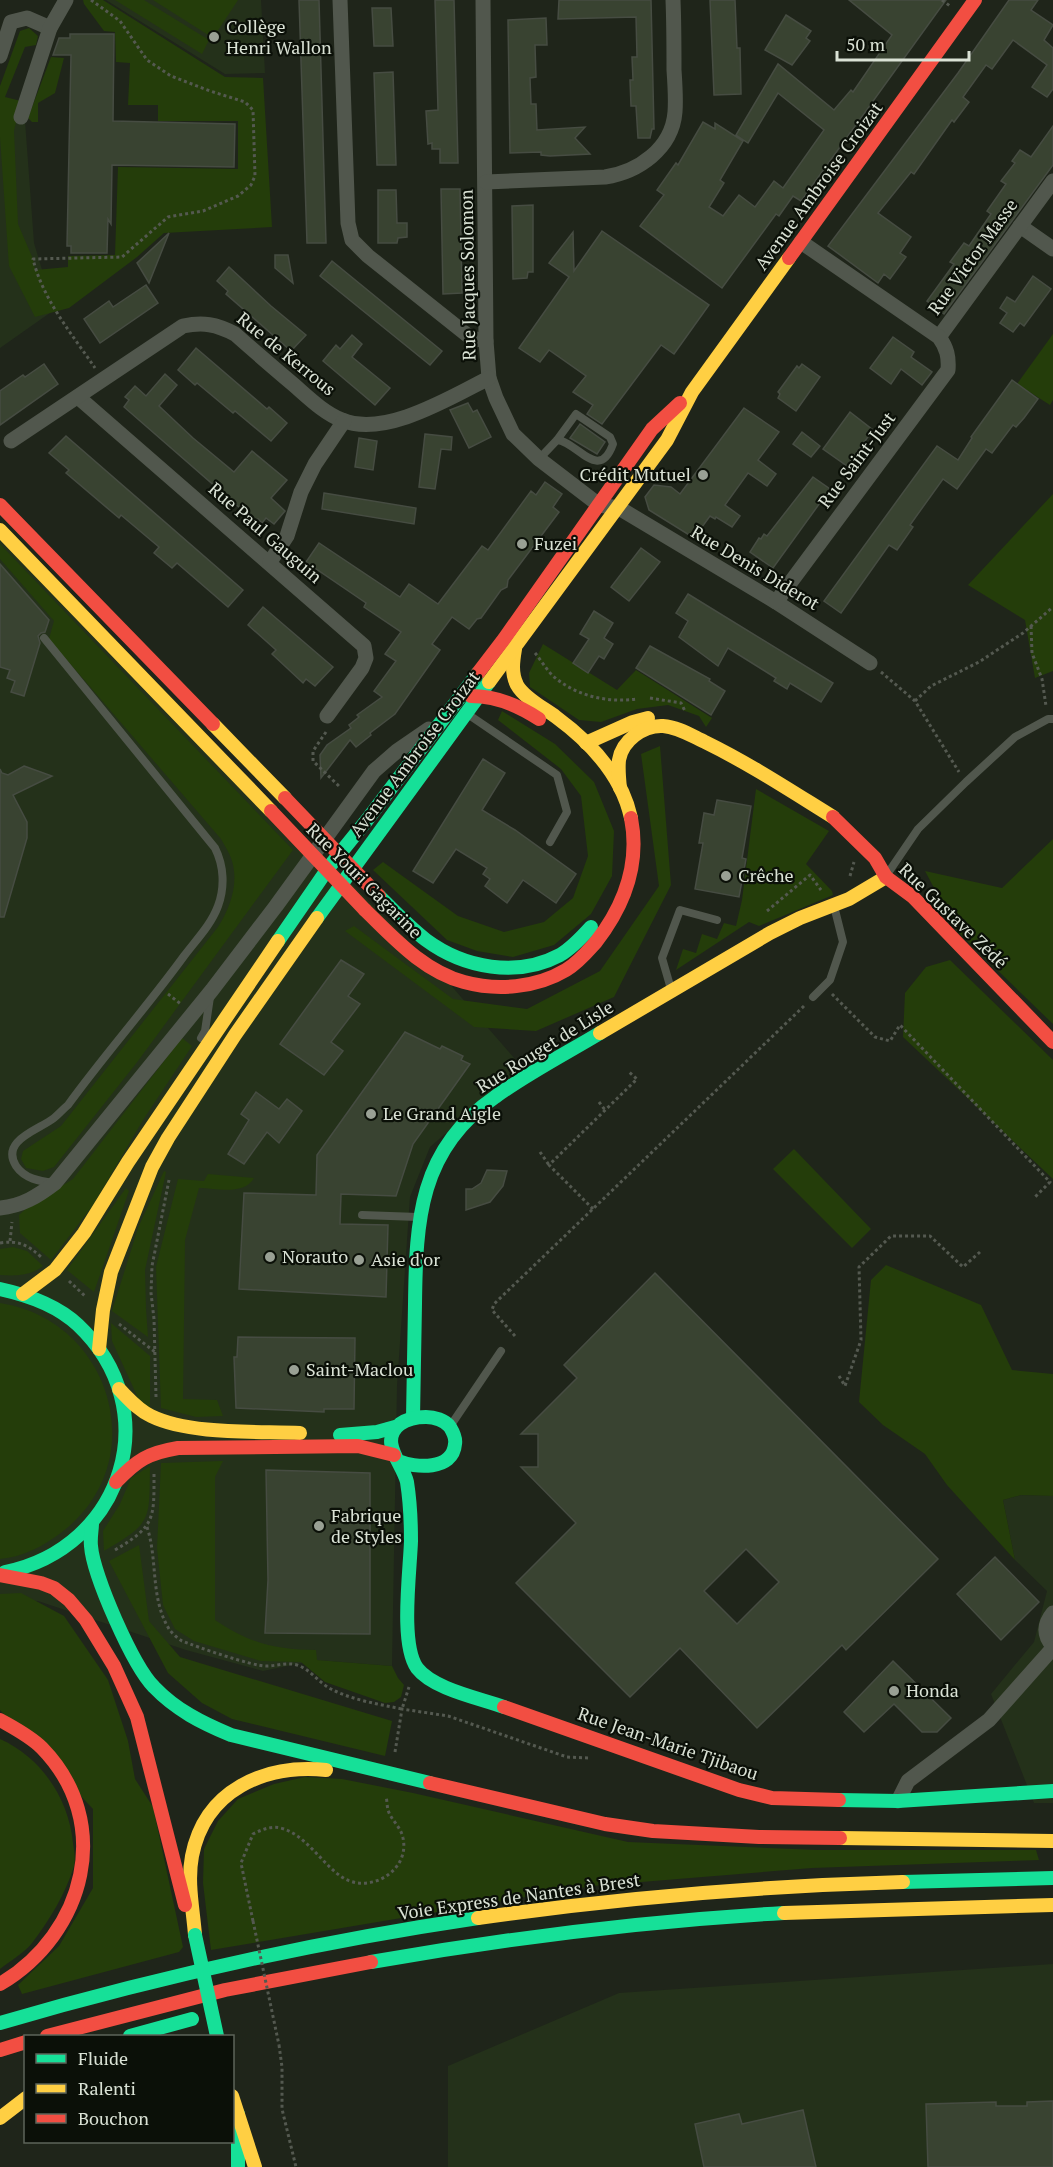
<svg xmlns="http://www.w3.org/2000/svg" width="1053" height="2167" viewBox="0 0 1053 2167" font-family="'PT Serif',serif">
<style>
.built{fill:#24311a}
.green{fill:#243d0a}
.building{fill:#394331;stroke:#464c42;stroke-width:1.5;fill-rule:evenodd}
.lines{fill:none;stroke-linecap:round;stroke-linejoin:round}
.path{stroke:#545950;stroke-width:3;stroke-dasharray:3 3;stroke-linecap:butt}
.lane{stroke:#51574d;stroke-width:8}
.street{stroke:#51574d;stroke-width:15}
.fast{stroke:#16e098;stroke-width:14}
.slow{stroke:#ffcf43;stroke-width:14}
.jam{stroke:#f24e42;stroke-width:14}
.path-bridge{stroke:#545950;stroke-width:3;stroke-dasharray:3 3;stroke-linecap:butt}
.fast-bridge{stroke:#16e098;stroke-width:14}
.jam-bridge{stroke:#f24e42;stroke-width:14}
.poi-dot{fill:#99a094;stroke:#0b1008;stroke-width:2}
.labels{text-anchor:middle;stroke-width:4.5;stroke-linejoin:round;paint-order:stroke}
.poi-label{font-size:18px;fill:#dae2d5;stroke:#0b1008;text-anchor:start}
.street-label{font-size:18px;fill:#dae2d5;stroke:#0b1008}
</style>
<rect width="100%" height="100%" fill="#1f251a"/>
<g class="built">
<polygon points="106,0 261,0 265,73 225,74"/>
<polygon points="25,121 34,243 54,310 0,348 0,124"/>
<polygon points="0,528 441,974 522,1067 430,1147 410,1197 397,1386 392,1666 316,1660 263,1671 186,1650 38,1601 0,1599"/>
<polygon points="1021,1495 1053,1496 1053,1803 1034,1803 991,1694 1034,1642 1047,1591 1015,1560 1003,1500"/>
<polygon points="1053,1964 1053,2167 448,2167 448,2066 619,1993"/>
</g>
<g class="green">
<polygon points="83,0 103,0 225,77 263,78 272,227 164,233 137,257 69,308 35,317 9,266 0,137 0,86 20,31 29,28 38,36 36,45 25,47 5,97 21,101 14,131 18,224 33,259 35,270 68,267 68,256 115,255 118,167 238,169 238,121 158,121 158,105 128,105 130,63 116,62 115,32 104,31 84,4"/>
<polygon points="115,0 144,0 209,40 202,54"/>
<polygon points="153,0 238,0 213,38"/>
<polygon points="51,57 64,58 55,93 38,103 38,122 32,122 28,118"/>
<polygon points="1053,334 1053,400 1050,405 1017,384"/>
<polygon points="1053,494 1053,671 1035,678 1025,620 968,585"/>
<path d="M0,544L293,850L138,1061L54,1167L43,1171L26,1168L21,1159L23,1151L61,1126L218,927C230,908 239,884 232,861C230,854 225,846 221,839L49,639L54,621L0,559Z"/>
<polygon points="543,644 617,690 636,670 712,718 706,727 699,716 668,705 637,709 601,722 579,720 530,687 529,673"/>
<polygon points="502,711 555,744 594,782 614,831 612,876 591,914 554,945 513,957 477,951 447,940 373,870 383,862 458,916 504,932 544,922 573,898 588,856 581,796 561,769 498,720"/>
<polygon points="660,746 671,885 614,997 536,1031 474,1027 345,931 354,926 453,999 527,1009 600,971 659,886 641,754"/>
<polygon points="756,789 829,831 806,864 832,891 833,895 759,926 749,922 676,970 683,949 696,953 702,934 717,939 724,923 736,926 742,900"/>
<polygon points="1053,839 1053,1024 957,931 925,871 1002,888"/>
<polygon points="950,960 1053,1060 1053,1179 903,1037 905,993 926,967"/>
<polygon points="182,1038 192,1046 143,1120 93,1205 51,1260 20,1233 19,1215 28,1207 73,1179"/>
<polygon points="794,1149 871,1229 852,1248 773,1169"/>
<polygon points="164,1171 166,1172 145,1270 146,1309 148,1337 112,1311 138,1228"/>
<path d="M208,1174L254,1178C244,1196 215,1188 199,1188L185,1240L183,1399L217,1400L223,1416L196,1417L161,1408L156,1267L178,1179L204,1181Z"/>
<polygon points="126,1188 129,1191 94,1292 67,1270"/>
<path d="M13,1247L27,1251L43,1266C30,1276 16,1276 0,1275V1249Z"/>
<polygon points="886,1265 981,1305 1012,1370 1053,1374 1053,1496 1021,1495 1003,1500 1015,1560 947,1485 925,1454 883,1425 859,1402 871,1280"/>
<path d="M0,1303C112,1320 154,1462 62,1532C44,1546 23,1557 0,1559Z"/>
<polygon points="111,1323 150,1356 150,1408 139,1400 112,1341"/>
<path d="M223,1461L215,1477V1620C249,1643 276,1650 316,1650L317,1660L392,1666L398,1678L404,1685L401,1697L394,1702L385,1703L325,1682L301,1662L261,1661L194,1641L175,1629L163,1605L157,1548L161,1463Z"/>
<path d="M150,1466C149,1521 153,1522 104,1551L103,1531L120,1504L131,1478Z"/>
<polygon points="139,1545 149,1621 180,1657 392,1721 385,1756 232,1719 202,1703 168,1673 109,1561"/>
<polygon points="21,1593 64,1616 108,1680 128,1741 135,1779 153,1807 183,1947 179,1952 22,1994 18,1985 59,1946 93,1888 93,1809 0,1710 0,1594"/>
<path d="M0,1739C41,1757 69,1799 73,1843C74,1850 76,1859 74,1866C66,1893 49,1921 32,1943C24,1953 10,1961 0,1969Z"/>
<polygon points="305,1777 342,1779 413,1793 628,1842 818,1850 1036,1850 1039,1860 812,1868 592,1886 211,1950 203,1883 204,1849 218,1821 238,1799 274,1784"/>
</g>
<g class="building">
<polygon points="299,0 319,0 326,243 307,243"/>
<polygon points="435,0 454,0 458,163 440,163 440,149 432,149 432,143 428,144 426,111 438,110"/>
<polygon points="559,0 651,0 654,129 652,129 650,138 638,138 636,106 631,106 630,80 633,80 632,57 637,57 636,17 558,19"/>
<polygon points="710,0 735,0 737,48 740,48 741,94 714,95"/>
<polygon points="849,0 946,0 801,201 793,196 779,216 776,214 722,288 640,226 664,195 657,190 676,163 678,165 703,122 715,129 715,123 743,141 720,180 724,183 709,207 723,216 739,195 755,207 774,181 783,188 824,130 778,93 748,143 736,135 778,64 834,110 851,90 853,92 892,35"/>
<polygon points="1009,0 1038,0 1031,10 1053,25 1044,40 1053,48 1053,89 1047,97 1032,87 1047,65 1013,40 992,69 986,65 963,97 969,102 954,122 952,120 914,174 911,172 878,213 911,237 900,253 906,257 890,279 884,274 878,283 828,246 958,73"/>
<polygon points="372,8 391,8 393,46 374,46"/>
<polygon points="786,15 811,31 806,38 810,41 792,65 765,50"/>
<polygon points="546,18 547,45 535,45 536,77 530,78 531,104 536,104 537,130 585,127 575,138 590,154 550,156 541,155 541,152 510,153 508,20"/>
<polygon points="70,34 114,34 113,121 235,124 234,167 112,165 111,224 108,219 107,253 71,253 71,246 67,246 71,55 53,55 59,38 70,38"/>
<polygon points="393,72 396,165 377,165 374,73"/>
<polygon points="1053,126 1053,165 944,314 927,301 954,264 950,262 964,243 969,246 991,214 987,211 1006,184 1001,181 1015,163 1012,161 1020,150 1031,157"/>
<polygon points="441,189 460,189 462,293 443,294"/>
<polygon points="378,190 396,190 397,223 407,223 407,237 398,238 397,243 378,243"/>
<polygon points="533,205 533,272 528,272 527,278 513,279 512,206"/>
<polygon points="602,231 709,305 674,354 661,345 602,424 587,414 593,405 573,392 586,376 549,350 540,362 519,348 569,277 549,263 573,232 574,271"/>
<polygon points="169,233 149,283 137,263"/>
<polygon points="275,255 288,255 293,283 275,268"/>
<polygon points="332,261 442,351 430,365 320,276"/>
<polygon points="229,267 271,306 306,335 291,351 226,294 228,291 217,281"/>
<polygon points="1033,276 1051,289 1024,326 1020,323 1013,332 1000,323 1007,313 1000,308 1007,297 1015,302"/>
<polygon points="146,285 158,303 100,343 84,319 109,301 113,307"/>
<polygon points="352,335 362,344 352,357 390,388 375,405 323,361 336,345 340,349"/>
<polygon points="893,337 914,352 911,357 932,372 922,385 901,369 891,384 870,368"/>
<polygon points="196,348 267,409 269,407 287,423 271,441 235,411 233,413 197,383 195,385 178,370"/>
<polygon points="44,364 58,384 0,425 0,391 23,375 25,377"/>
<polygon points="802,364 820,377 796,411 778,398 780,394 778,392 797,366 799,368"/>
<polygon points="165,374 177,385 159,406 193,438 234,472 252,451 287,480 271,498 285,511 274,524 266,518 262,523 258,519 256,522 124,407 129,400 125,397 135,386 146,396"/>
<polygon points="1012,380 1038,399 1024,418 1016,427 1013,425 992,453 986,449 957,489 943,479 910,525 913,527 897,550 889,545 841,613 824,601 937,446 958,460 972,438 971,437"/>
<polygon points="468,403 473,412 477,410 491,437 469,448 450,410"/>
<polygon points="744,408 779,432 758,460 776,474 767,486 748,473 725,505 740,516 732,527 716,517 715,519 710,516 694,538 649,510 645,497 654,485 671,487 680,494"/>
<polygon points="850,412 873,430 847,466 823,449"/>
<polygon points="580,424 605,442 597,454 570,438"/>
<polygon points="802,432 820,446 811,457 793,444"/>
<polygon points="425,434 452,437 451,450 441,449 435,489 419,487"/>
<polygon points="66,436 243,590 228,607 177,563 172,568 154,553 159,547 121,515 119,518 66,473 69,470 49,453"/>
<polygon points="359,438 377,441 373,470 355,467"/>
<polygon points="813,477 830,489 773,568 750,552 759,538 761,539 764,534 767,536"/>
<polygon points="545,482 562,494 553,507 559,512 508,580 507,587 501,590 481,618 477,619 469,629 452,617 432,644 440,650 395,714 370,733 371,735 356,747 350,740 321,778 320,755 327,745 351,728 349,725 359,717 357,715 382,697 374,691 396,661 385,654 401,632 364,607 366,603 306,562 319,543 400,597 409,584 438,604 482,546 488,550 531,491 536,495"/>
<polygon points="324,493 416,508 414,524 322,509"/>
<polygon points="641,548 660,562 629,601 611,587"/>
<polygon points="0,564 49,620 45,632 41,633 38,636 40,643 24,696 11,692 15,681 7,678 10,670 0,667"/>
<polygon points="688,594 833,683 821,702 790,683 787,689 774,681 776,678 728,648 718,666 679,637 688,621 676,613"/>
<polygon points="263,607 333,667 315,686 306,679 303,683 272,654 276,650 248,625"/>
<polygon points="594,611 613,623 604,638 613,644 604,659 599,656 588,673 573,663 589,639 580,634"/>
<polygon points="650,646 710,679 709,681 725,691 711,715 636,668"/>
<polygon points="483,759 505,773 482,810 515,830 576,874 556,903 523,880 507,903 485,886 490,879 483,874 487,868 456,849 433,883 413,871"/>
<polygon points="24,766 52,776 13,795 27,822 27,838 4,917 0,917 0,769 2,773 8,775"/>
<polygon points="717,800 751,806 742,858 746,859 739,897 695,889 703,843 699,843 704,813 714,815"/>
<polygon points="341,960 364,974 348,996 360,1004 331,1042 343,1051 324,1075 280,1044"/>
<polygon points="405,1032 440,1049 442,1046 463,1056 461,1060 470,1064 413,1144 396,1196 341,1194 340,1224 388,1225 386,1297 239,1289 244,1193 316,1195 317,1155"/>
<polygon points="256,1092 279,1109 287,1099 302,1111 279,1143 267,1132 244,1164 228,1154 249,1120 241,1114"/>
<polygon points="487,1170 507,1171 503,1186 490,1202 466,1210 466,1189 472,1189 481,1183"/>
<path d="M655,1273L938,1559L846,1650L842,1645L757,1728L680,1648L630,1697L516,1583L576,1523L521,1467H538V1434H521L577,1378L564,1365ZM746,1549L779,1582L737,1624L704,1591Z"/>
<polygon points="238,1337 355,1338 354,1409 324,1409 324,1412 236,1408 234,1357 237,1357"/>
<polygon points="266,1470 370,1473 370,1634 265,1633 268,1580"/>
<polygon points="995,1557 1039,1602 1001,1640 957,1594"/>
<polygon points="893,1661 951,1718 937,1732 922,1732 894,1704 864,1732 844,1712"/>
<polygon points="1053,2101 1053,2167 928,2167 926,2104 996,2102 996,2106 1027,2106 1027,2102"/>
<polygon points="803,2110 816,2167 704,2167 695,2124 739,2114 742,2124"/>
</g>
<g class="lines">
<g class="path">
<path d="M91,0L120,21L147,60L171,76L210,91L245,102L253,110L255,176L251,185L238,196L203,211L168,217L122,257L33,259C43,300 72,334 95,368"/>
<polyline points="942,0 950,6"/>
<polyline points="1031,626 1032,653 1042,679 1046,706"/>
<path d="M535,653C541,660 546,669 553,676C576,696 607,703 637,699"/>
<polyline points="881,672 915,701 959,772"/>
<polyline points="650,698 681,703 685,711"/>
<polyline points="915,701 931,686 979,662 1023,633 1053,607"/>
<polyline points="326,732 313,751 313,761 341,788"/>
<polyline points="850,876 854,862"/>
<polyline points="767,911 810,875 821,890"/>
<polyline points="168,994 182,1005"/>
<polyline points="832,994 875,1037 890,1041 900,1025 1050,1182 1035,1197"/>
<polyline points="599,1102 605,1110"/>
<polyline points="540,1152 549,1165"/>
<polyline points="593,1209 549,1165 637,1079 628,1071"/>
<polyline points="10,1241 12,1222"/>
<path d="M0,1243C18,1240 28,1245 41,1257"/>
<polyline points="69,1281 86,1297"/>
<polyline points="119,1324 155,1352"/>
<polyline points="515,1336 492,1310 494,1304 804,1006"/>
<polyline points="839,1376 845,1386 861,1340 859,1267 891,1236 930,1236 963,1267 980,1252"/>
<polyline points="156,1397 154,1319 151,1293 152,1266 169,1180"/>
<path d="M147,1527C158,1560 150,1598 169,1629C172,1633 177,1638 182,1641C197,1647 252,1666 266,1666C277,1666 286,1662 297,1665C310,1669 319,1683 331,1689C352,1700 378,1704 402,1709L409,1687"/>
<path d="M115,1550C156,1526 154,1518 154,1472"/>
<polyline points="395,1752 402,1709 448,1716 567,1757 590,1758"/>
<path d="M253,1921L241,1863L253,1834C263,1829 273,1825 284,1829C309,1838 323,1866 345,1879C372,1893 410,1870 403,1838C401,1827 391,1820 388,1810C387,1806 387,1800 386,1796"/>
<polyline points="279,2045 282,2067 282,2109 296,2167"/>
</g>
<g class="lane">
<path d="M539,459L557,440L576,414L610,437L613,444C599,483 578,442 557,440"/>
<path d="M44,638L215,848C224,866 225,887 218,906C211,925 196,940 184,956C147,1007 105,1054 68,1105C63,1109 59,1114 54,1118C39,1130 0,1140 16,1166C25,1179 39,1181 54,1183"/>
<polyline points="469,715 557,775 567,812 550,842"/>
<polyline points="888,873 918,829 966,782 1015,737 1048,719 1053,719"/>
<polyline points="671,989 662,958 680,910 717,920"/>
<polyline points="813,997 830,980 843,942 834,906"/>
<polyline points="201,1038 205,1031 210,997"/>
<polyline points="362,1215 418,1217"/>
<polyline points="451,1425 501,1351"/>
</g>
<g class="street">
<polyline points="340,0 348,223 352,240 368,256 471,338 486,341"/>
<polyline points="483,0 486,341 489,378 496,398 513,434 539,459 599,505 619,508 776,602 870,663"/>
<polyline points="0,56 11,22 27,18 50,28"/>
<polyline points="21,117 50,28 66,0"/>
<path d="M486,182L605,177C638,172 672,149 675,112C676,99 675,84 674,70C674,47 674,23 673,0"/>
<polyline points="1020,226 1053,249"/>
<polyline points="939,337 1053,181"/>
<polyline points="78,397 364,646 366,658 362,668 327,716"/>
<path d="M11,441L183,326C203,322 216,324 235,334C254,351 274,368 294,385C309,398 324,413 342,420C385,438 451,397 489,378"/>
<polyline points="270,562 287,536 301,492 315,464 344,421"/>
<path d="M776,602L948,370C949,357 947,348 939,337L801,242"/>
<path d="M0,1208C22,1206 38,1196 55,1183L212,990L276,906L374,771L397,751L429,729"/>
<path d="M1053,1613C1044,1624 1043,1635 1053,1646"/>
<polyline points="898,1801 908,1781 989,1720 1053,1648"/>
</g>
<g class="fast">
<path d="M379,896C394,911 409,927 426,940C464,968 517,978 560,955C572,948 582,937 591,927"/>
<polyline points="317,918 489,682"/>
<polyline points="278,941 329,867 367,820 478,673"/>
<path d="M0,1289C28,1295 57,1305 78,1325C167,1409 124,1548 5,1572"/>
<path d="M413,1418C414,1380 414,1342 415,1304C416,1221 419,1149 495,1097C528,1073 565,1054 600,1033"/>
<polyline points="340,1435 377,1432 395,1427"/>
<path d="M398,1461C415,1468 453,1471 455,1444C456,1439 453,1432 450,1427C445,1420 434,1417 426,1417C417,1417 407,1419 400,1424C378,1441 403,1464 407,1482C410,1501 411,1522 411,1541C410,1572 400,1644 417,1668C433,1689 479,1698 504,1707"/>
<path d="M92,1523C92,1530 90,1538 91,1546C93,1575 133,1666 154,1687C176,1710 202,1723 231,1735L430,1783"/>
<polyline points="839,1800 898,1801 1053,1791"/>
<polyline points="903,1882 1053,1878"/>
<path d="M371,1962C508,1938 646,1921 784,1913"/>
<path d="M0,2023C157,1977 316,1942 478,1918"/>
<polyline points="130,2036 192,2019"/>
<polyline points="238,2114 238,2167"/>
</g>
<g class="slow">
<polyline points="0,530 271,811"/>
<path d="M515,649C513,661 511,673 517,685C524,698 544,708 556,717C590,742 622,776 631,818"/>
<polyline points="489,682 667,440 692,392 789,258"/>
<polyline points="213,724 285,798"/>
<polyline points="586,743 633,722 648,718"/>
<path d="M620,788C619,779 618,770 619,760C622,741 643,725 663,726C678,727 692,736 705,742C750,764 791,791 833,817"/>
<polyline points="600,1033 770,933 800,918 849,899 886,877"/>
<polyline points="23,1294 55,1270 84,1233 128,1162 278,941"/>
<polyline points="99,1349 103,1310 111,1272 152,1167 168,1138 235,1035 317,918"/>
<path d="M119,1389C129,1399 138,1410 151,1416C190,1435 257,1431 300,1433"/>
<polyline points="840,1838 1053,1841"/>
<polyline points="784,1913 1053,1905"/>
<path d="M478,1918C619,1898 761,1886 903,1882"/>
<path d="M195,1935C193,1909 187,1882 192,1856C205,1790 264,1764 326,1770"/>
<polyline points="232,2096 255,2167"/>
<polyline points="0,2118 26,2098"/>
</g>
<g class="jam">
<polyline points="789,258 975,0"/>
<polyline points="0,505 213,724"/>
<polyline points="478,673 504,639 652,429 680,403"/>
<path d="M471,696C497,696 518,705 539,719"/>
<polyline points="833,817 875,858 886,877 913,897 1053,1042"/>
<path d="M365,910C394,938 423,971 464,982C497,991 536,988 566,970C578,963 587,952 596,942C624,906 640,864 631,818"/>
<path d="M116,1482C137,1460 148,1453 178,1448L358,1446L394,1455"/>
<polyline points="0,1575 41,1583 54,1588 69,1600 86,1620 114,1666 137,1717 185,1905"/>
<polyline points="504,1707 739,1790 772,1798 839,1800"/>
<path d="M0,1720C14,1728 30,1736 42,1748C114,1822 86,1933 0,1984"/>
<polyline points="430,1783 605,1824 653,1831 759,1837 840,1838"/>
<polyline points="47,2036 225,1990 371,1962"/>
<polyline points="0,2050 26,2042"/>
</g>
<polyline class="path-bridge" points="253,1921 279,2045"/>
<polyline class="fast-bridge" points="195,1935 217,2036"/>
<g class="jam-bridge">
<polyline points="285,798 379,896"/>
<polyline points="271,811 365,910"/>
</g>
</g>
<g class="poi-dot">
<circle cx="214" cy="37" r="6"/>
<circle cx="703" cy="475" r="6"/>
<circle cx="522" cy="544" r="6"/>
<circle cx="726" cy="876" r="6"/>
<circle cx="371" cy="1114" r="6"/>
<circle cx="270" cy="1257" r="6"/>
<circle cx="359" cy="1260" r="6"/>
<circle cx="294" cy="1370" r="6"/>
<circle cx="319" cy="1526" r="6"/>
<circle cx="894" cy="1691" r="6"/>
</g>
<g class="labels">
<g class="poi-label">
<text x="226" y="33">Collège<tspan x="226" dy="21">Henri Wallon</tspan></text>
<text x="691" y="481" text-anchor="end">Crédit Mutuel</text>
<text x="534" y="550">Fuzei</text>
<text x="738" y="882">Crêche</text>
<text x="383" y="1120">Le Grand Aigle</text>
<text x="282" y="1263">Norauto</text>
<text x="371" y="1266">Asie d'or</text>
<text x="306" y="1376">Saint-Maclou</text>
<text x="331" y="1522">Fabrique<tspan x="331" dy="21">de Styles</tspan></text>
<text x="906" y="1697">Honda</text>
</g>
<g class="street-label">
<text transform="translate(819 186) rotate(-54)" y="6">Avenue Ambroise Croizat</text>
<text transform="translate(973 257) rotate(-54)" y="6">Rue Victor Masse</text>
<text transform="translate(468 275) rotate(-91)" y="6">Rue Jacques Solomon</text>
<text transform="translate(286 354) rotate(39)" y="6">Rue de Kerrous</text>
<text transform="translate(857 460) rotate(-53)" y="6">Rue Saint-Just</text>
<text transform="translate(265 533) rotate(41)" y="6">Rue Paul Gauguin</text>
<text transform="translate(755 568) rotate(31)" y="6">Rue Denis Diderot</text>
<text transform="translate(415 754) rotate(-53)" y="6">Avenue Ambroise Croizat</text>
<text transform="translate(364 881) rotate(45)" y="6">Rue Youri Gagarine</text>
<text transform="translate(953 916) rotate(44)" y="6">Rue Gustave Zédé</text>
<text transform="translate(545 1047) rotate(-32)" y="6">Rue Rouget de Lisle</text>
<text transform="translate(668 1744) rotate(19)" y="6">Rue Jean-Marie Tjibaou</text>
<text transform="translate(519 1897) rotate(-8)" y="6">Voie Express de Nantes à Brest</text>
</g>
</g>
<rect x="24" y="2035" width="210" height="108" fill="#0b1008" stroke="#5e645a" stroke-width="1.5"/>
<rect x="36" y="2054" width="30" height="9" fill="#16e098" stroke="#5e645a" stroke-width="1.5"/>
<text x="78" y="2065" font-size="18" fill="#dae2d5">Fluide</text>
<rect x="36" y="2084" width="30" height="9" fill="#ffcf43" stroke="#5e645a" stroke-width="1.5"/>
<text x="78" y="2095" font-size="18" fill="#dae2d5">Ralenti</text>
<rect x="36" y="2114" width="30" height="9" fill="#f24e42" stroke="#5e645a" stroke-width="1.5"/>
<text x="78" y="2125" font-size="18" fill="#dae2d5">Bouchon</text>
<path d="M837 51v9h132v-9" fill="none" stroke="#dae2d5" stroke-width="3"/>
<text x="846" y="51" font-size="18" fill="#dae2d5" stroke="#0b1008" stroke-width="4.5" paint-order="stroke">50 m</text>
</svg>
